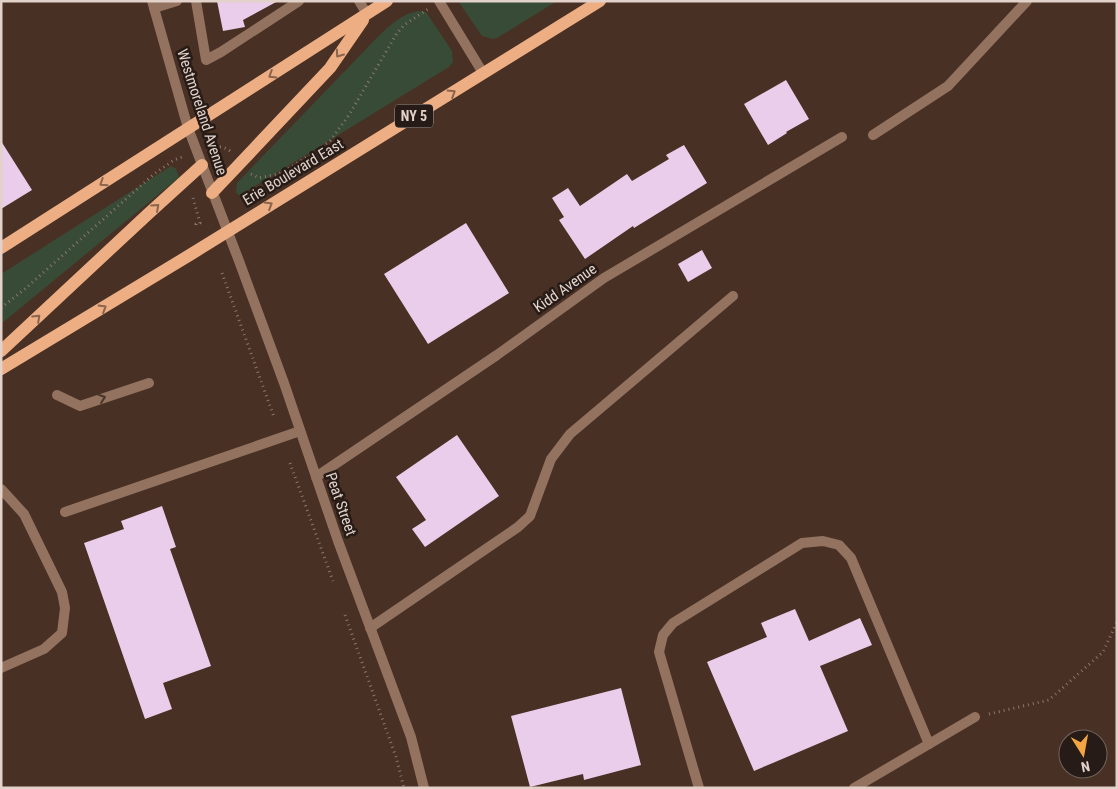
<svg xmlns="http://www.w3.org/2000/svg" width="1118" height="789" viewBox="0 0 1118 789" font-family="'Roboto Condensed',sans-serif">
<style>
.green{fill:#384b37}
.building{fill:#eacdea}
.lines{fill:none;stroke-linecap:round;stroke-linejoin:round}
.path{stroke:#8b776d;stroke-width:3;stroke-dasharray:1 4;stroke-linecap:butt}
.service{stroke:#93735f;stroke-width:10}
.minor{stroke:#93735f;stroke-width:10}
.tertiary{stroke:#93735f;stroke-width:10}
.primary{stroke:#eeae84;stroke-width:12}
.oneway{stroke:#8a644d}
.oneway2{stroke:#47352c}
.labels{text-anchor:middle;stroke-width:5;stroke-linejoin:round;paint-order:stroke}
.shield{fill:#261b16;stroke:#aa9b94;stroke-width:1}
.shield-label{font-size:14px;font-weight:bold;fill:#e2d2ca}
.street-label{font-size:15px;fill:#e2d2ca;stroke:#261b16}
</style>
<rect width="100%" height="100%" fill="#483024"/>
<g class="green">
<polygon points="458,1 557,1 497,38 493,39 482,36"/>
<path d="M418,11L426,12L452,51L453,62L449,67L239,196L236,192L237,183L368,47C382,33 397,15 418,11Z"/>
<polygon points="171,166 176,169 179,177 171,184 1,324 1,274"/>
</g>
<g class="building">
<polygon points="217,1 278,1 243,20 245,27 223,31"/>
<polygon points="786,80 809,119 786,132 787,133 768,145 744,104"/>
<polygon points="1,141 32,190 1,209"/>
<polygon points="684,145 707,183 634,228 633,226 585,259 559,220 564,217 552,198 568,188 580,206 627,174 632,181 669,159 666,155"/>
<polygon points="466,223 509,293 428,344 384,274"/>
<polygon points="702,250 712,268 688,282 678,264"/>
<polygon points="457,435 499,496 425,547 412,529 426,520 396,477"/>
<polygon points="162,506 176,547 170,549 211,666 163,683 172,709 145,719 84,543 124,529 121,521"/>
<polygon points="795,609 809,641 860,618 872,645 820,666 848,731 754,771 707,662 767,637 761,623"/>
<polygon points="621,688 641,765 584,780 583,774 530,787 511,716"/>
</g>
<g class="lines">
<g class="path">
<path d="M210,148C218,146 223,146 230,151"/>
<polyline points="251,174 259,178 278,174 293,166 330,141 349,115 397,33 404,25 428,9"/>
<polyline points="193,198 200,223 196,224 196,226"/>
<polyline points="222,273 274,417"/>
<polyline points="1,308 26,288 154,174 174,160 185,156"/>
<polyline points="290,463 333,581"/>
<polyline points="345,615 396,757 404,788"/>
<polyline points="989,714 1049,700 1103,652 1117,622"/>
</g>
<g class="service">
<polyline points="196,1 206,60 221,52 299,1"/>
<polyline points="359,1 367,14"/>
<polyline points="154,8 177,1"/>
<polyline points="873,135 948,86 1027,1"/>
<polyline points="57,395 80,406 149,383"/>
<polyline points="1,489 24,514 62,592 65,608 62,633 44,649 1,668"/>
<polyline points="65,512 300,431"/>
<polyline points="370,628 518,527 530,516 551,459 570,434 733,296"/>
<polyline points="699,788 659,652 663,635 673,623 802,543 823,541 839,545 851,558 929,744"/>
</g>
<g class="minor">
<polyline points="439,1 483,73"/>
<polyline points="316,477 497,355 604,278 842,137"/>
<polyline points="854,788 975,717"/>
</g>
<polyline class="tertiary" points="152,1 188,128 239,261 284,383 338,541 411,737 424,788"/>
<g class="primary">
<polyline points="212,193 330,68 363,20"/>
<polyline points="1,248 387,1"/>
<polyline points="1,351 148,214 202,165"/>
<polyline points="1,369 193,253 600,1"/>
</g>
</g>
<defs><path id="oneway-chevron" d="M-2-3.5L2.5 0L-2 3.5" fill="none" stroke-width="1.6" stroke-linecap="round" stroke-linejoin="round" transform="scale(1.25)"/></defs>
<g class="oneway">
<use href="#oneway-chevron" transform="translate(339 54) rotate(125)"/>
<use href="#oneway-chevron" transform="translate(272 75) rotate(148)"/>
<use href="#oneway-chevron" transform="translate(452 93) rotate(-32)"/>
<use href="#oneway-chevron" transform="translate(103 183) rotate(147)"/>
<use href="#oneway-chevron" transform="translate(269 205) rotate(-31)"/>
<use href="#oneway-chevron" transform="translate(156 207) rotate(-42)"/>
<use href="#oneway-chevron" transform="translate(103 308) rotate(-31)"/>
<use href="#oneway-chevron" transform="translate(37 318) rotate(-43)"/>
</g>
<use class="oneway2" href="#oneway-chevron" transform="translate(102 398) rotate(-19)"/>
<g class="labels">
<rect class="shield" x="395" y="104.5" width="38" height="23" rx="4"/>
<g class="shield-label">
<text x="414" y="121">NY 5</text>
</g>
<g class="street-label">
<text transform="translate(202 112) rotate(72)" y="5">Westmoreland Avenue</text>
<text transform="translate(293 172) rotate(-31)" y="5">Erie Boulevard East</text>
<text transform="translate(565 288) rotate(-35)" y="5">Kidd Avenue</text>
<text transform="translate(341 504) rotate(71)" y="5">Peat Street</text>
</g>
</g>
<rect width="1118" height="789" fill="none" stroke="#e2d2ca" stroke-width="5"/>
<g transform="translate(1083 754) rotate(169)"><circle r="24" fill="#261b16" stroke="#71645e"/>
<path d="M0-4L9 19L0 12L-9 19Z" fill="#f4a443"/>
<text y="-8" font-size="14" font-weight="bold" text-anchor="middle" fill="#e2d2ca">N</text>
</g>
</svg>
